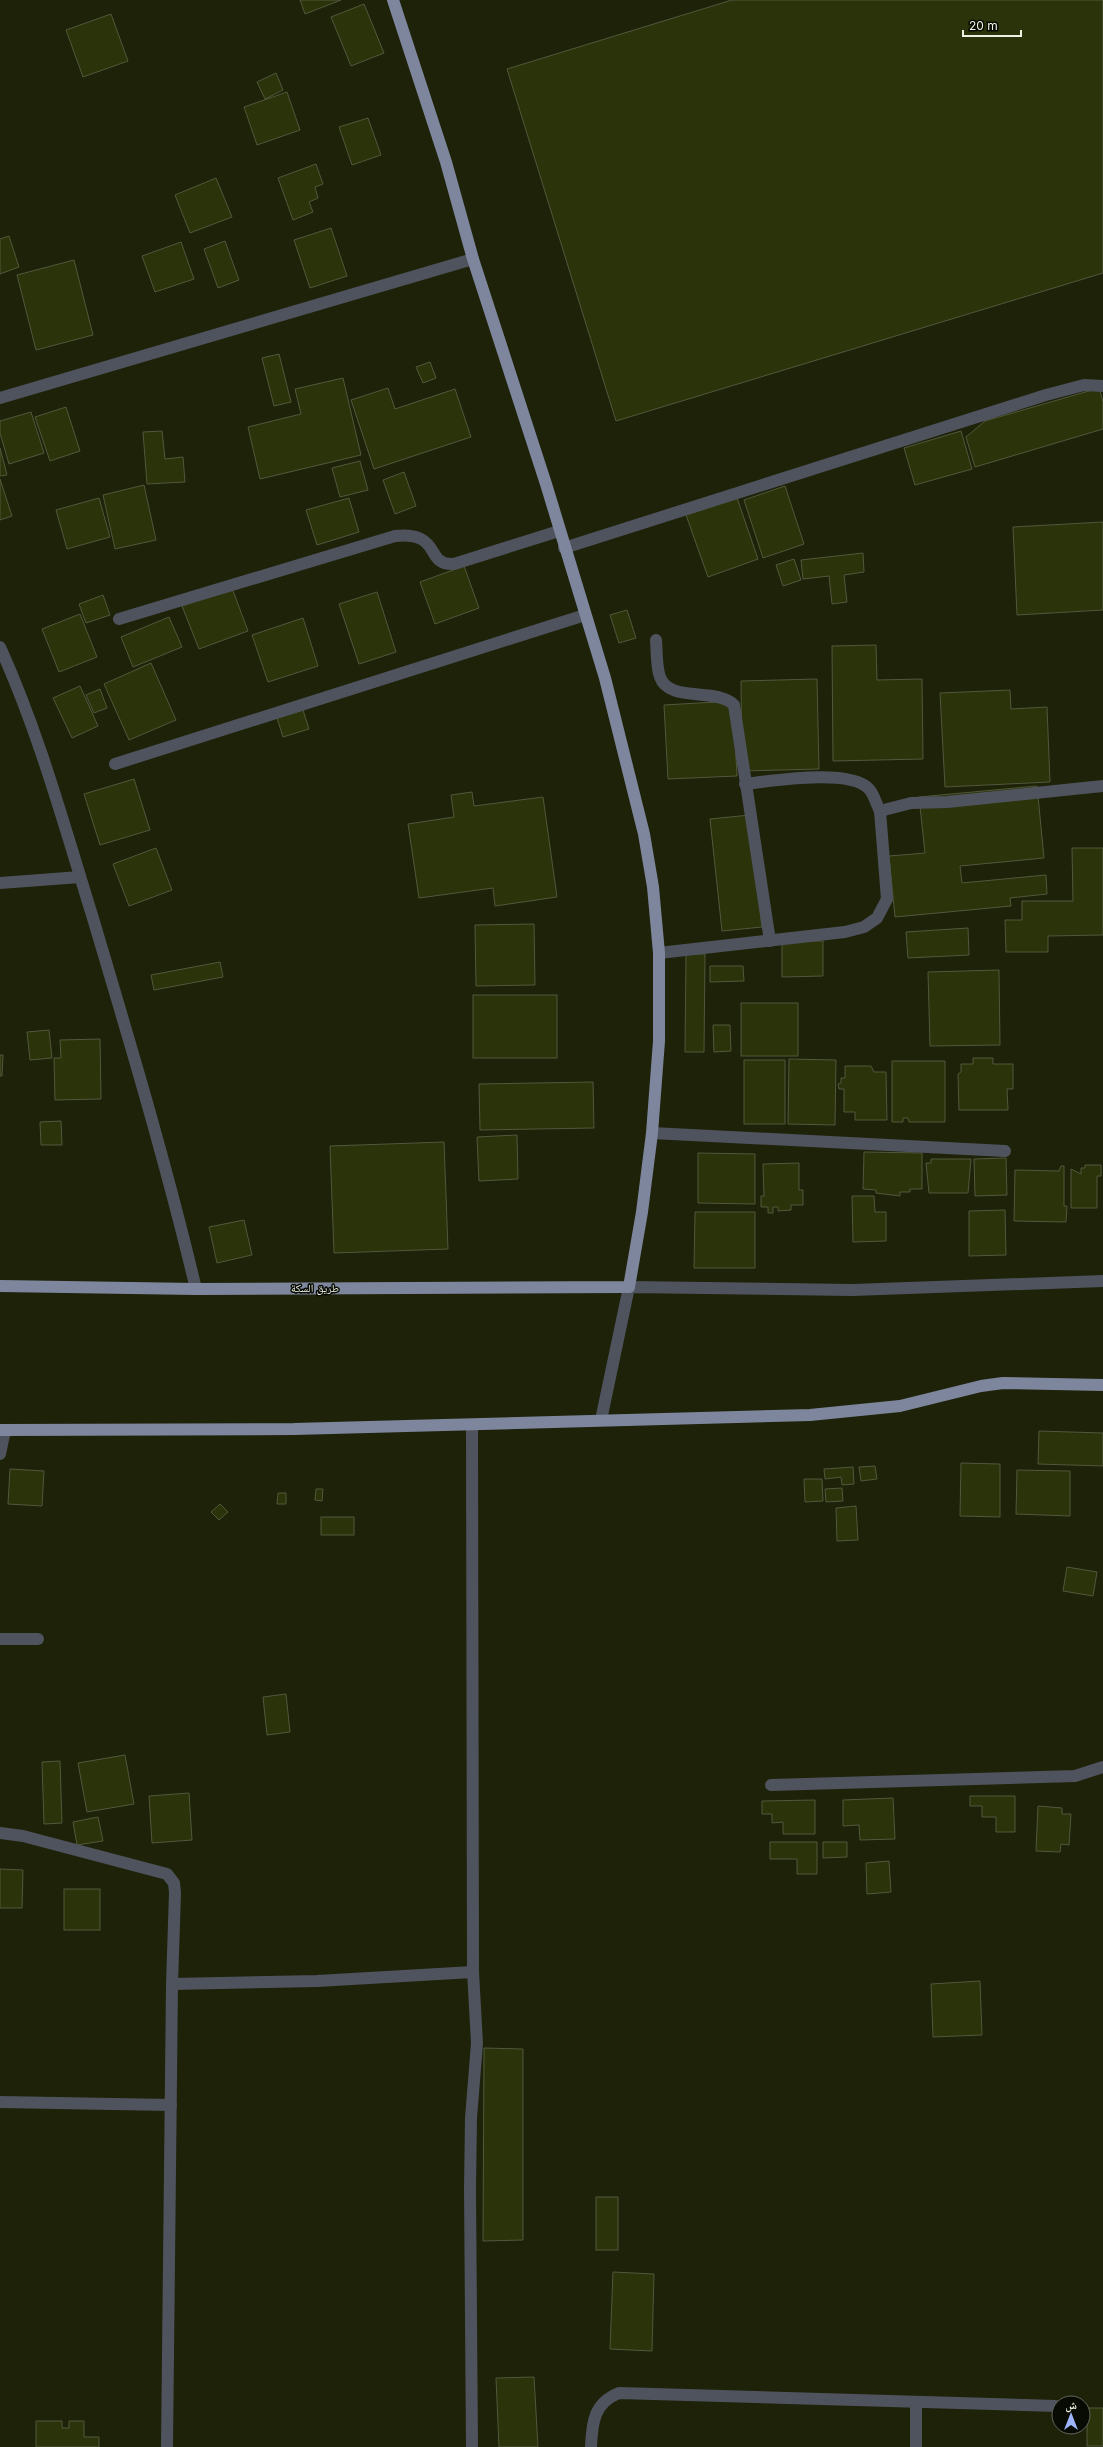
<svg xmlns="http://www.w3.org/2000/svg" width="1103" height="2447" viewBox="0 0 1103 2447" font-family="Inter,'Noto Naskh Arabic',sans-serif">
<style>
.building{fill:#2b330b;stroke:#51583c}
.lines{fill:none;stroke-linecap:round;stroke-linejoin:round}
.minor{stroke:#4f535e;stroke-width:12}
.major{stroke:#7e869e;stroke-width:12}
.labels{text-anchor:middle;stroke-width:3;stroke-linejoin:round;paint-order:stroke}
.street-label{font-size:11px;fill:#edf2e2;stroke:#080b03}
</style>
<rect width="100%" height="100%" fill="#1d2209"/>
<g class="building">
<polygon points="300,0 341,0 305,14"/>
<polygon points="732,0 1103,0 1103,273 616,421 507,69"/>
<polygon points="364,4 384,53 351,66 331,17"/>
<polygon points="111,14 128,61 83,77 66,30"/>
<polygon points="276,73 283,90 265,99 257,82"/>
<polygon points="287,92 300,130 257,145 244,107"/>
<polygon points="368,118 381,155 352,165 339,127"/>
<polygon points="316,164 323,184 315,187 318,198 309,202 313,212 293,220 278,178"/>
<polygon points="216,178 232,217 190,233 175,195"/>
<polygon points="331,228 347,276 310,288 294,240"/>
<polygon points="9,236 19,267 0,274 0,239"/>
<polygon points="225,241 239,280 218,288 204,249"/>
<polygon points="181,242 194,279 155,292 142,256"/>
<polygon points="74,260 93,335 36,350 17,275"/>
<polygon points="279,354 291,402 274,406 262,358"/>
<polygon points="430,362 436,378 423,383 416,367"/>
<polygon points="343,378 361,455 260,479 248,427 301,414 295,389"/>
<polygon points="388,388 395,409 455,389 471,437 374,469 351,400"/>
<polygon points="1099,388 1103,402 1103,429 975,467 966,437 985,421"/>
<polygon points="66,407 80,451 50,461 35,417"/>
<polygon points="31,412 44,453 9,464 0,433 0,421"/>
<polygon points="162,431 165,459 183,457 185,482 147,484 143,432"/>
<polygon points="961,431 972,469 915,485 904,448"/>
<polygon points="0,448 7,475 0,476"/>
<polygon points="360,461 368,490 340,497 332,468"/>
<polygon points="404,472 416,506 395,514 383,480"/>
<polygon points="0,479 12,516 0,520"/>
<polygon points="144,485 156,540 115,549 103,495"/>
<polygon points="785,486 804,544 763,558 744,500"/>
<polygon points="99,498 110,537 67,549 56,510"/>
<polygon points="349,498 359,532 317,545 306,510"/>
<polygon points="737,498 758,559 708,577 686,515"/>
<polygon points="1103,522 1103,610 1017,615 1013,527"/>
<polygon points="863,553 864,572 844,575 847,602 832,604 829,576 803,579 801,560"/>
<polygon points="794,559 801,580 783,586 776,565"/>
<polygon points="464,566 479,608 435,624 420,582"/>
<polygon points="232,588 248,631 199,649 182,606"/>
<polygon points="377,592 396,652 359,664 339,604"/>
<polygon points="103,595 110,615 86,623 79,604"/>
<polygon points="627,610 636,638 619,643 610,615"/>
<polygon points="80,614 97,657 59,672 42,629"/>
<polygon points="169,617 182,647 133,667 121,637"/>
<polygon points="303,618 318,666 268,682 252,635"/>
<polygon points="876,645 877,680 922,679 923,759 833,761 832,646"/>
<polygon points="151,663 176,720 129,740 104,684"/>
<polygon points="817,679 819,769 742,771 741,681"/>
<polygon points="80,686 98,726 72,738 53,698"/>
<polygon points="100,689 107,708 94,713 86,695"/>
<polygon points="1010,690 1011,709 1047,707 1050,782 945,787 940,693"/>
<polygon points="733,701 737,776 668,779 664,705"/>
<polygon points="303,710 309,729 283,737 277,718"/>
<polygon points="134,779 150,830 100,845 84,794"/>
<polygon points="1037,786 1044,858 960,866 962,883 1046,875 1047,894 1010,898 1011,906 895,917 889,856 925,853 919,797"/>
<polygon points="472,792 474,806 543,797 557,897 495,906 493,888 419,898 408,824 454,817 451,795"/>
<polygon points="750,815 762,927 722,931 710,819"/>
<polygon points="156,848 172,890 129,906 113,864"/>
<polygon points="1072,848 1103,848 1103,935 1048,936 1048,952 1006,952 1005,920 1022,920 1022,901 1073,901"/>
<polygon points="534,924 535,985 476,986 475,925"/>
<polygon points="968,928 969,955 908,958 906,932"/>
<polygon points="782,941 823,941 823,976 782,977"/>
<polygon points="686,954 705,954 704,1052 685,1052"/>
<polygon points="220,962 223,977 154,990 151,975"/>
<polygon points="710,966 743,966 744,981 710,982"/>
<polygon points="999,970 1000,1045 930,1046 928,972"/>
<rect x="473" y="995" width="84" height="63"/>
<rect x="741" y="1003" width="57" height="53"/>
<polygon points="713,1025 730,1025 731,1051 714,1052"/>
<polygon points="49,1030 52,1058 30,1060 27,1032"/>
<polygon points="100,1039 101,1099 55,1100 54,1058 61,1058 60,1040"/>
<polygon points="0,1055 3,1055 2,1076 0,1076"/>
<polygon points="973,1058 993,1058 993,1064 1013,1064 1013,1089 1007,1089 1008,1110 959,1110 958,1074 961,1072 961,1064 973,1064"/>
<polygon points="789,1059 836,1060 835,1125 788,1124"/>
<rect x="744" y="1060" width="41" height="64"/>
<polygon points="892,1061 945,1061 945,1122 909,1122 908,1118 903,1118 903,1122 892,1122"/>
<polygon points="845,1066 871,1066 874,1072 886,1072 887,1120 855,1120 855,1112 844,1112 844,1089 839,1089 838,1084 841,1083 841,1078 845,1078"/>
<polygon points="593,1082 594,1128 480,1130 479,1084"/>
<polygon points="61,1121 62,1145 41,1145 40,1122"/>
<polygon points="517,1135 518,1179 479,1181 477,1137"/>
<polygon points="444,1142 448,1249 334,1253 330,1146"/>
<polygon points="864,1152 922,1153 922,1189 910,1189 910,1192 900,1192 900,1196 876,1193 876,1190 863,1189"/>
<polygon points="698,1153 755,1154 755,1204 698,1203"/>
<polygon points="1006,1158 1007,1195 975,1196 974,1159"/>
<polygon points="931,1159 971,1159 968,1193 929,1193 926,1163 931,1163"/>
<polygon points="799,1163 799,1190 803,1190 803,1205 791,1205 791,1210 778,1211 778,1207 773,1207 773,1213 768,1213 768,1207 761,1207 761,1196 764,1196 763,1164"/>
<polygon points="1085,1165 1101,1165 1101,1176 1097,1176 1097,1208 1071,1208 1071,1169 1081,1174 1081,1168 1085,1168"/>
<polygon points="1061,1166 1064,1166 1064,1206 1067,1206 1066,1222 1014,1221 1015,1170 1059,1171"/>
<polygon points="852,1196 874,1196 875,1212 886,1212 886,1241 853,1242"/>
<polygon points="1005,1210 1006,1255 969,1256 969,1211"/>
<polygon points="695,1212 755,1212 755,1268 694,1268"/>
<polygon points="244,1220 252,1255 217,1263 209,1227"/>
<polygon points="1039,1431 1103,1433 1103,1466 1038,1464"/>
<polygon points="961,1463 1000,1464 1000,1517 960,1516"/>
<polygon points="875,1466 877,1479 861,1481 859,1467"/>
<polygon points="853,1467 854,1484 842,1485 841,1477 825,1479 824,1469"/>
<polygon points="10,1469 44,1471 42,1506 8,1504"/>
<polygon points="1017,1470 1070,1471 1070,1516 1016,1514"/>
<polygon points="804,1479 822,1479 823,1501 805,1502"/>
<polygon points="842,1488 843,1501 826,1502 825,1489"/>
<polygon points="316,1489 323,1489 322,1501 315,1500"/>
<polygon points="278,1493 286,1493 286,1504 277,1504"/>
<polygon points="220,1504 228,1512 219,1520 211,1512"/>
<polygon points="856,1506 858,1540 837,1541 836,1508"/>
<rect x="321" y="1517" width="33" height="18"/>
<polygon points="1067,1567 1097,1572 1093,1596 1063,1591"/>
<polygon points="286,1694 290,1732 267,1735 263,1697"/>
<polygon points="125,1755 134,1804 87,1812 78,1763"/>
<polygon points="60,1761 62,1823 44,1824 42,1762"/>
<polygon points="189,1793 192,1840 152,1843 149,1796"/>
<polygon points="970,1796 1015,1796 1015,1832 996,1832 996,1817 982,1817 982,1806 970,1806"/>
<polygon points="893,1798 895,1839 860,1840 859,1825 843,1826 843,1800"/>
<polygon points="815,1800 815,1834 783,1834 783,1822 772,1823 772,1814 762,1814 762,1801"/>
<polygon points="1038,1806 1062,1808 1062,1814 1071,1814 1069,1845 1061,1844 1060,1852 1036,1851"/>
<polygon points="98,1817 103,1841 77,1845 73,1822"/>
<polygon points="770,1842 817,1842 817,1874 797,1874 797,1859 770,1859"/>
<polygon points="823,1842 847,1842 847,1857 823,1858"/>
<polygon points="889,1861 891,1892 867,1894 866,1863"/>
<polygon points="0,1869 23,1870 22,1908 0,1908"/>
<rect x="64" y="1889" width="36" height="41"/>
<polygon points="980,1981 982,2035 933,2037 931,1984"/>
<polygon points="484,2048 523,2049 523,2240 483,2241"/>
<rect x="596" y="2197" width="22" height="53"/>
<polygon points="613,2272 654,2274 652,2351 610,2349"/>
<polygon points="534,2377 538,2447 499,2447 496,2378"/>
<rect x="1087" y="2408" width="16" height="38"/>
<polygon points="36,2421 62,2421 62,2428 69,2428 69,2421 84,2421 84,2437 99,2437 99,2447 36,2447"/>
</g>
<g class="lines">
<g class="minor">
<polyline points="0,398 473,259"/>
<polyline points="564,548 1046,395 1084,385 1103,386"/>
<path d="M119,619L395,536C404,535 413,535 421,539C437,547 431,565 454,564L559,531"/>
<path d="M656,640C657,651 656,666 660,677C669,703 716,687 734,705L770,941"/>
<path d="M0,647C39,733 64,825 92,915C129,1039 166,1163 196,1289"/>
<polyline points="115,764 585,615"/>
<path d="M745,784C771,781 850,768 869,789C874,794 876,804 880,811"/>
<polyline points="0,883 80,877"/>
<polyline points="659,953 845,932 864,927 877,918 887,899 880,811 911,803 947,802 1103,786"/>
<polyline points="652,1133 1005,1151"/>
<polyline points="601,1420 629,1287 853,1290 1103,1281"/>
<polyline points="0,1454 5,1430"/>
<polyline points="0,1639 38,1639"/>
<polyline points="771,1785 1075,1776 1103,1767"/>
<polyline points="0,1833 23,1836 167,1874 174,1883 175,1893 172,1984 317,1981 473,1972"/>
<polyline points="0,2102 171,2105"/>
<polyline points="167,2447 172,1984"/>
<polyline points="472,2447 470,2189 471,2118 477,2043 473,1972 472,1425"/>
<path d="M591,2447C592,2422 594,2403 619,2393L1056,2406"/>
<polyline points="916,2447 916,2402"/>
</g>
<g class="major">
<polyline points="0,1286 196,1289 629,1287 642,1212 652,1133 659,1041 659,953 653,887 644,834 605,678 546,484 473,259 446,162 393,0"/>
<polyline points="0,1430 294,1429 810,1415 900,1406 981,1386 1003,1383 1103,1385"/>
</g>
</g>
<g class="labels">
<g class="street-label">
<text x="315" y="1292">طريق السكة</text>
</g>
</g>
<g transform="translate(1071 2415)"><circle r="19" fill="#080b03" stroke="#64675c"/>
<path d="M0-3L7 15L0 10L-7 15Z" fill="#9eb4fd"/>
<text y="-6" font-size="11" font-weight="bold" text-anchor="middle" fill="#edf2e2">ش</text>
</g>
<path d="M963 30v6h58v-6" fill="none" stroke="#edf2e2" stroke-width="2"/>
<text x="969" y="30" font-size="12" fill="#edf2e2" stroke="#080b03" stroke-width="3" paint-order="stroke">20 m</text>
</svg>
